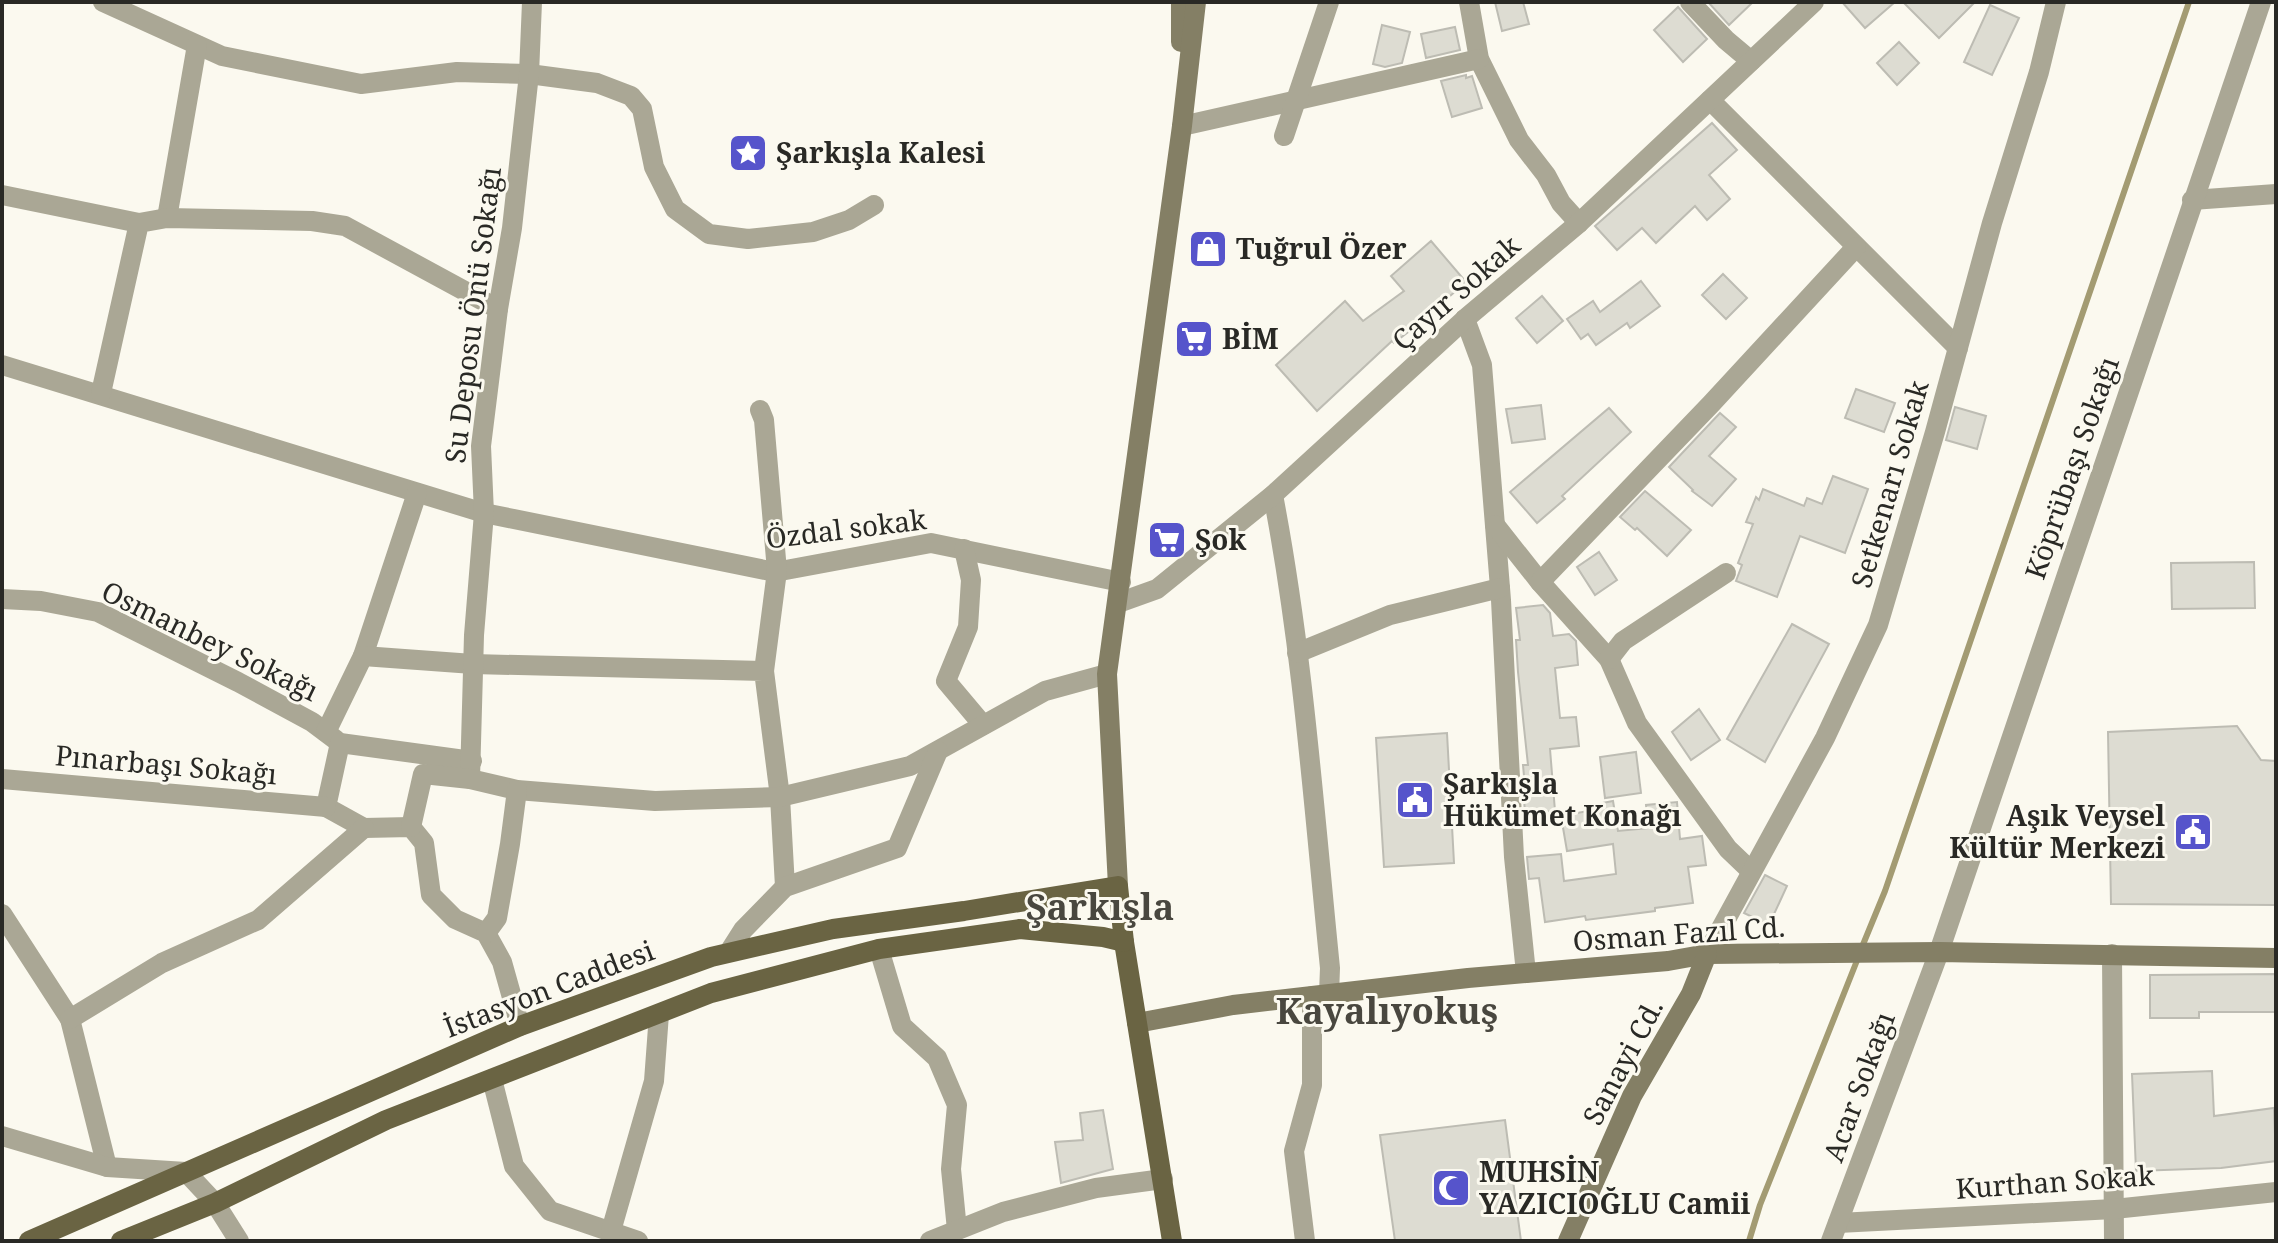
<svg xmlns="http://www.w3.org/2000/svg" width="2278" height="1243" viewBox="0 0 2278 1243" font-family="'Noto Serif',serif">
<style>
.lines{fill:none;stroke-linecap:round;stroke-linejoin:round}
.stream{stroke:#a39b72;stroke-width:6}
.building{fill:#dddcd2;stroke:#bdbcb3;stroke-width:2}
.street{stroke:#aaa795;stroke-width:20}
.secondary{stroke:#847f65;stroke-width:20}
.primary{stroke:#6a6443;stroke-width:20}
.labels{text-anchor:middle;stroke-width:6;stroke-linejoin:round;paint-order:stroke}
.poi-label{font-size:28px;font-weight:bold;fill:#292925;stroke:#fbf9ef;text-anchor:start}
.street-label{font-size:28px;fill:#292925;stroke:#fbf9ef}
.district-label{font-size:36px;font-weight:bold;fill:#49473f;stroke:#fbf9ef}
</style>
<rect width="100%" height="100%" fill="#fbf9ef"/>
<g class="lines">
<g class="stream">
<polyline points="1862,947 1885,891 2189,2"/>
<polyline points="1749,1241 1760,1205 1858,958"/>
</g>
</g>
<g class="building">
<polygon points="1495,2 1523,2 1529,24 1502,31"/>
<polygon points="1708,2 1753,2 1729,25"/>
<polygon points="1842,2 1895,2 1865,28"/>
<polygon points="1903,2 1975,2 1939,38"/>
<polygon points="1990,5 2019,18 1992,75 1964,62"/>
<polygon points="1678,7 1707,39 1683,62 1654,30"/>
<polygon points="1382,25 1410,32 1402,63 1385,67 1373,64"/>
<polygon points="1455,27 1460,50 1426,58 1421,34"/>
<polygon points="1899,42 1919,63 1897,85 1877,63"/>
<polygon points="1466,75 1466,78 1472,76 1482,108 1452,117 1441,81"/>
<polygon points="1712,123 1737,150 1709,175 1730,199 1707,220 1695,206 1656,243 1642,228 1617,250 1595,226"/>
<polygon points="1431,241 1466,282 1416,326 1394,343 1392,341 1317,411 1276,365 1345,301 1363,321 1404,291 1391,276"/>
<polygon points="1723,274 1747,298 1726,319 1702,295"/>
<polygon points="1641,281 1660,306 1630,328 1627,323 1596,345 1588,334 1581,339 1567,319 1593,301 1600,312"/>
<polygon points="1542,296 1563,321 1537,343 1516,318"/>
<polygon points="1856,389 1895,403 1884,432 1845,418"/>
<polygon points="1541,405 1545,439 1512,443 1506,409"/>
<polygon points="1955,407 1986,416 1977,449 1946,440"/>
<polygon points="1609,408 1631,432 1562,496 1565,499 1537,523 1510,492"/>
<polygon points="1720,413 1736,427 1709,456 1736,479 1712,506 1692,491 1693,490 1669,467"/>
<polygon points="1833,476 1868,489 1845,553 1800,536 1777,597 1736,581 1742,565 1738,563 1753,524 1746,522 1756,497 1759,500 1763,489 1804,506 1807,498 1822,504"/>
<polygon points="1645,491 1691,530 1667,556 1637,528 1635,530 1620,517"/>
<polygon points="1599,552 1617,580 1595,595 1577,567"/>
<polygon points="2254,562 2255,608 2172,609 2171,563"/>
<polygon points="1543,605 1550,613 1553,636 1569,634 1576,641 1578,665 1555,668 1560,718 1576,717 1579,746 1550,749 1555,811 1525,814 1524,798 1526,798 1523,765 1528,765 1518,672 1516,640 1520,640 1516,608"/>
<polygon points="1792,624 1829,644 1765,762 1727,739"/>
<polygon points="1699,709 1720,740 1691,760 1672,732"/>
<polygon points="2237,726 2261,760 2276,761 2276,905 2111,904 2108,732"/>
<polygon points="1447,733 1454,863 1384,867 1376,738"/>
<polygon points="1636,752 1641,793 1605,798 1600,757"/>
<polygon points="1613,801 1618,831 1648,828 1646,805 1677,802 1680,839 1702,836 1706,865 1688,867 1693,903 1655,908 1655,911 1586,920 1585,916 1545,922 1539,878 1529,879 1527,857 1561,854 1564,881 1616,874 1613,844 1567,851 1561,816 1588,811 1587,806"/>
<polygon points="1765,875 1787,886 1769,925 1744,913"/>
<polygon points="2276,974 2276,1012 2199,1012 2199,1018 2150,1018 2150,975"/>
<polygon points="2212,1071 2214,1116 2274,1108 2276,1161 2221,1168 2136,1171 2132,1074"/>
<polygon points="1103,1110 1113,1169 1061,1183 1055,1142 1083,1140 1080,1113"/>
<polygon points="1505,1120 1521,1241 1395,1241 1380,1135"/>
</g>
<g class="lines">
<g class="street">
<polyline points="103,2 222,56 361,84 457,72 529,74 597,83 631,96 642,109 654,167 675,209 709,234 748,239 813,232 849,220 874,205"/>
<polyline points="1469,2 1479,59 1519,140 1546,175 1561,203 1579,223"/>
<polyline points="1690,2 1726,40 1751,61"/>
<polyline points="1710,100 1958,348"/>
<polyline points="1182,126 1479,59"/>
<polyline points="1284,136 1329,2"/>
<polyline points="2,195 139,223"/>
<polyline points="2192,200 2276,194"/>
<polyline points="167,218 197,45"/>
<polyline points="1465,319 1482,365 1501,600 1514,857 1526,973"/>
<polyline points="2,365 484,513 775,572 931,543 1121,582"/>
<polyline points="101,393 139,223 167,218 312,221 345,226 498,309"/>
<polyline points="760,410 764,420 777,571 764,671"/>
<path d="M1273,495C1303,651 1314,810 1330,968L1329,994"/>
<polyline points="1495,525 1540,582 1609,659 1637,723 1728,849 1751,871"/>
<polyline points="964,549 971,580 968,627 946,681 983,725"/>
<polyline points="1540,582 1711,404 1856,247"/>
<polyline points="2,599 41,601 98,612 238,682 312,722 336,740"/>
<polyline points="1118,603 1157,589 1273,495 1465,319 1579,223 1814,2"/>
<polyline points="1297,653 1390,615 1500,588"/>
<polyline points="363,656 417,493"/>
<polyline points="1609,659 1623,641 1726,573"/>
<polyline points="326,732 363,656 473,664 764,671 780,797 785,887"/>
<polyline points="472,761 340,743 326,807 364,828 411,827 424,843 431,895 455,919 486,933 502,962 520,1026"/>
<polyline points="2,779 326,807"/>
<polyline points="470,779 474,635 484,513 481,446 498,309 512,228 529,74 532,2"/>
<polyline points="411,827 423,774 470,779 517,790 655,801 780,797 910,766 1045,691 1107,674"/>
<polyline points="2,914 70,1019 107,1167"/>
<polyline points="486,933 497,918 510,844 517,790"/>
<polyline points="879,949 902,1026 937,1058 957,1105 951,1169 957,1230"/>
<polyline points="729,952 743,930 785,887 897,848 938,751"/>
<polyline points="1707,954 1825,738 1878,625 1935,432 1992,223 2039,72 2056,2"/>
<polyline points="2112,954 2114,1241"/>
<polyline points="70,1019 162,963 258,920 364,828"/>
<polyline points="492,1079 514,1166 550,1211 638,1241"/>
<polyline points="2,1136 107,1167 186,1172 215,1203 239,1241"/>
<polyline points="1838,1223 2114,1209 2276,1192"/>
<polyline points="611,1231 654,1081 659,1014"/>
<polyline points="930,1241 1003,1212 1096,1188 1163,1179"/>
<polyline points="1305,1241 1294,1151 1312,1085 1312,996"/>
<polyline points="1831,1241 1939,952 2261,2"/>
</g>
<g class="secondary">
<polyline points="1181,2 1181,42"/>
<polyline points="1118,886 1107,674 1182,126 1196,2"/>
<polyline points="1137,1023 1233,1005 1468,978 1668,961 1707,954 1939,952 2276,958"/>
<polyline points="1568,1241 1632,1096 1691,994 1707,954"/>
</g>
<g class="primary">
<polyline points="29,1241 520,1026 711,957 833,929 964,911 1118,886 1124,942 1172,1241"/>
<polyline points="121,1241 215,1203 386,1120 711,993 879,949 1020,929 1103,937 1124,942"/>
</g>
</g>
<defs>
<symbol id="sight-square" viewBox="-11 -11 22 22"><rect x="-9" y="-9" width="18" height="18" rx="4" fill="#5654cb" stroke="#fbf9ef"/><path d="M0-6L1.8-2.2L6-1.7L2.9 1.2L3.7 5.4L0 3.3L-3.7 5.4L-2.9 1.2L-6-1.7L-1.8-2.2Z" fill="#fff"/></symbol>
<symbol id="shop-square" viewBox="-11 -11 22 22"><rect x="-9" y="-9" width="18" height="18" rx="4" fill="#5654cb" stroke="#fbf9ef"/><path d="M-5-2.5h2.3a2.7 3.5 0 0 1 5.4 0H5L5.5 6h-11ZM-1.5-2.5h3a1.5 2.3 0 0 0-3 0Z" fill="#fff"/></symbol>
<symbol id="supermarket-square" viewBox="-11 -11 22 22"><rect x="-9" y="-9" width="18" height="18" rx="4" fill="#5654cb" stroke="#fbf9ef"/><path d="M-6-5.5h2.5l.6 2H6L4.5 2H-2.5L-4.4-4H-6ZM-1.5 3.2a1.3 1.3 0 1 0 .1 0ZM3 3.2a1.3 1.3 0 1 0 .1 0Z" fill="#fff"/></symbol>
<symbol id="civic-square" viewBox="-11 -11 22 22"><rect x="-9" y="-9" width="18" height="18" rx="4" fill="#5654cb" stroke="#fbf9ef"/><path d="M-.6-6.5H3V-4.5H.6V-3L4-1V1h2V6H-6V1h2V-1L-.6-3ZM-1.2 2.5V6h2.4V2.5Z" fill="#fff"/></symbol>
<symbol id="mosque-square" viewBox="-11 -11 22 22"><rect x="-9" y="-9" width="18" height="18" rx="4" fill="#5654cb" stroke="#fbf9ef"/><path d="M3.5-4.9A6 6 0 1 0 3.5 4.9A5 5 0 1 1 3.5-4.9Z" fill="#fff"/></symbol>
</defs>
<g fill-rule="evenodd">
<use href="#sight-square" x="726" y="131" width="44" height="44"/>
<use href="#shop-square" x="1186" y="227" width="44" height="44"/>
<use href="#supermarket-square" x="1172" y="317" width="44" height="44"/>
<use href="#supermarket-square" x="1145" y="518" width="44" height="44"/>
<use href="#civic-square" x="1393" y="778" width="44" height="44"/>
<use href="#civic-square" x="2171" y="810" width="44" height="44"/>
<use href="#mosque-square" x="1429" y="1166" width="44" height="44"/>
</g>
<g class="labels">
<g class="poi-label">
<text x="776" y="163">Şarkışla Kalesi</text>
<text x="1236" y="259">Tuğrul Özer</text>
<text x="1222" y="349">BİM</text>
<text x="1195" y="550">Şok</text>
<text x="1443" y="794">Şarkışla<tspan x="1443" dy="32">Hükümet Konağı</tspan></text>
<text x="2165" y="826" text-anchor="end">Aşık Veysel<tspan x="2165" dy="32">Kültür Merkezi</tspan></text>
<text x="1479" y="1182">MUHSİN<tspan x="1479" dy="32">YAZICIOĞLU Camii</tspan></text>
</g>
<g class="street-label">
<text transform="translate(1456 293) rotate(-41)" y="10">Çayır Sokak</text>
<text transform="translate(473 315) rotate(-83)" y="10">Su Deposu Önü Sokağı</text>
<text transform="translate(2072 468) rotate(-71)" y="10">Köprübaşı Sokağı</text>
<text transform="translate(1890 484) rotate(-74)" y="10">Setkenarı Sokak</text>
<text transform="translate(846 529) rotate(-7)" y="10">Özdal sokak</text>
<text transform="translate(210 641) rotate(26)" y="10">Osmanbey Sokağı</text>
<text transform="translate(166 765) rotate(5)" y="10">Pınarbaşı Sokağı</text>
<text transform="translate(1679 934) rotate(-4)" y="10">Osman Fazıl Cd.</text>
<text transform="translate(549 989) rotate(-21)" y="10">İstasyon Caddesi</text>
<text transform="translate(1623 1062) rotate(-62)" y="10">Sanayi Cd.</text>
<text transform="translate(1859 1087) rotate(-70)" y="10">Acar Sokağı</text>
<text transform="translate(2055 1182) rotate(-4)" y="10">Kurthan Sokak</text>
</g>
<g class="district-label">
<text x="1100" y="920">Şarkışla</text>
<text x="1387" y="1024">Kayalıyokuş</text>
</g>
</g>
<rect width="2278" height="1243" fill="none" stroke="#292925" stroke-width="8"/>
</svg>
